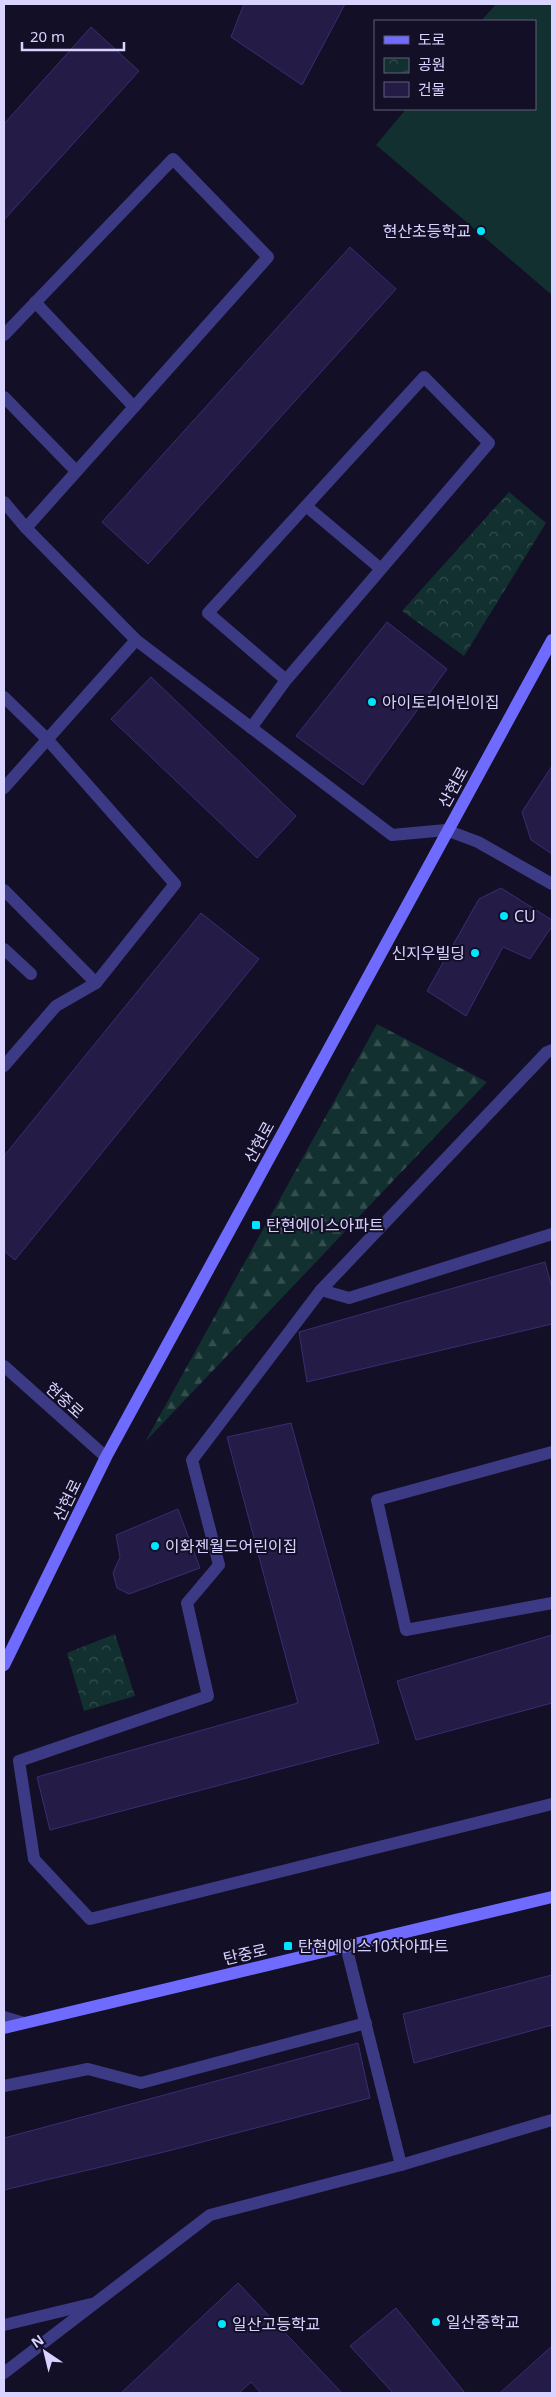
<svg xmlns="http://www.w3.org/2000/svg" width="556" height="2397" viewBox="0 0 556 2397" font-family="'Noto Sans','Noto Sans KR',sans-serif">
<style>
.forest{fill:url(#forest-firs)}
.park{fill:url(#park-crowns)}
.garden{fill:#12302f}
.building{fill:#241b47;stroke:#3b2d73}
.lines{fill:none;stroke-linecap:round;stroke-linejoin:round}
.service{stroke:#3d3a85;stroke-width:12}
.minor{stroke:#3d3a85;stroke-width:12}
.tertiary{stroke:#3d3a85;stroke-width:12}
.secondary{stroke:#6f6bff;stroke-width:12}
.poi-dot{fill:#00e5ff;stroke:#130f26;stroke-width:2}
.labels{text-anchor:middle;stroke-width:4;stroke-linejoin:round;paint-order:stroke}
.poi-label{font-size:16px;fill:#d9d4ff;stroke:#130f26;text-anchor:start}
.street-label{font-size:16px;fill:#d9d4ff;stroke:#130f26}
</style>
<defs>
<pattern id="forest-firs" width="22" height="20" patternUnits="userSpaceOnUse" patternTransform="scale(1.25)"><rect width="22" height="20" fill="#12302f"/><path d="M5 1l3.5 6h-7zM16 11l3.5 6h-7z" fill="#344d4e"/></pattern>
<pattern id="park-crowns" width="20" height="18" patternUnits="userSpaceOnUse" patternTransform="scale(1.25)"><rect width="20" height="18" fill="#12302f"/><path d="M2 6a3 3 0 1 1 6 0M12 15a3 3 0 1 1 6 0" fill="none" stroke="#344d4e"/></pattern>
</defs>
<rect width="100%" height="100%" fill="#130f26"/>
<polygon class="forest" points="377,1024 487,1082 145,1442"/>
<g class="park">
<polygon points="509,492 546,523 464,656 402,611"/>
<polygon points="115,1634 135,1696 84,1711 67,1653"/>
</g>
<polygon class="garden" points="496,4 552,4 552,295 376,145 406,109 535,109 535,21 481,21"/>
<g class="building">
<polygon points="244,4 345,4 302,85 231,37"/>
<polygon points="91,27 139,71 4,220 4,124"/>
<polygon points="350,247 396,289 148,564 102,522"/>
<polygon points="387,622 447,669 363,785 296,736"/>
<polygon points="151,677 296,816 257,858 111,719"/>
<polygon points="552,766 552,854 531,840 522,812"/>
<polygon points="501,888 552,920 552,926 530,959 503,947 466,1016 427,991 479,899"/>
<polygon points="201,913 259,959 15,1260 4,1251 4,1156"/>
<polygon points="545,1262 552,1288 552,1324 307,1382 299,1332"/>
<polygon points="291,1423 379,1743 50,1830 37,1777 298,1703 227,1437"/>
<polygon points="178,1509 200,1568 129,1594 117,1588 113,1573 120,1557 116,1535"/>
<polygon points="552,1635 552,1703 416,1740 397,1681"/>
<polygon points="552,1975 552,2025 414,2063 403,2014"/>
<polygon points="358,2043 370,2098 168,2151 4,2190 4,2138"/>
<polygon points="238,2283 342,2393 261,2393 251,2382 239,2393 121,2393"/>
<polygon points="396,2308 465,2393 393,2393 350,2346"/>
<polygon points="552,2346 552,2393 500,2393"/>
</g>
<g class="lines">
<g class="service">
<polyline points="35,302 134,407"/>
<polyline points="4,335 173,159 268,257 26,528"/>
<polyline points="4,397 76,471"/>
<polyline points="4,502 26,528 136,640 392,835 446,830"/>
<polyline points="306,506 381,569"/>
<polyline points="4,697 47,739 175,884 96,983 56,1006 4,1066"/>
<polyline points="251,728 286,680 489,443 424,377 208,613 286,680"/>
<polyline points="4,788 136,640"/>
<polyline points="4,890 96,983"/>
<polyline points="4,949 31,974"/>
<polyline points="552,1050 547,1052 321,1290 192,1460 219,1565 187,1603 208,1696 19,1761 34,1859 90,1919 552,1804"/>
<polyline points="321,1290 349,1298 552,1234"/>
<polyline points="552,1452 377,1500 406,1630 552,1603"/>
<polyline points="346,1946 401,2165"/>
<polyline points="4,2086 88,2069 141,2083 366,2023"/>
<polyline points="4,2325 91,2304"/>
<polyline points="4,2373 210,2215 401,2165 552,2120"/>
</g>
<polyline class="minor" points="446,830 478,842 552,884"/>
<g class="tertiary">
<polyline points="4,1366 106,1457"/>
<polyline points="4,2017 24,2023"/>
</g>
<g class="secondary">
<polyline points="4,1665 106,1457 552,640"/>
<polyline points="4,2028 552,1897"/>
</g>
</g>
<g class="poi-dot">
<circle cx="481" cy="231" r="5"/>
<circle cx="372" cy="702" r="5"/>
<circle cx="504" cy="916" r="5"/>
<circle cx="475" cy="953" r="5"/>
<rect x="251" y="1220" width="10" height="10" rx="2.5"/>
<circle cx="155" cy="1546" r="5"/>
<rect x="283" y="1941" width="10" height="10" rx="2.5"/>
<circle cx="436" cy="2322" r="5"/>
<circle cx="222" cy="2324" r="5"/>
</g>
<g class="labels">
<g class="poi-label">
<text x="471" y="237" text-anchor="end">현산초등학교</text>
<text x="382" y="708">아이토리어린이집</text>
<text x="514" y="922">CU</text>
<text x="465" y="959" text-anchor="end">신지우빌딩</text>
<text x="266" y="1231">탄현에이스아파트</text>
<text x="165" y="1552">이화젠월드어린이집</text>
<text x="298" y="1952">탄현에이스10차아파트</text>
<text x="446" y="2328">일산중학교</text>
<text x="232" y="2330">일산고등학교</text>
</g>
<g class="street-label">
<text transform="translate(453 787) rotate(-61)" y="6">산현로</text>
<text transform="translate(259 1142) rotate(-61)" y="6">산현로</text>
<text transform="translate(65 1400) rotate(42)" y="6">현중로</text>
<text transform="translate(67 1500) rotate(-64)" y="6">산현로</text>
<text transform="translate(245 1954) rotate(-13)" y="6">탄중로</text>
</g>
</g>
<rect width="556" height="2397" fill="none" stroke="#d9d4ff" stroke-width="10"/>
<rect x="374" y="20" width="162" height="90" fill="#130f26" stroke="#625e7d"/>
<rect x="384" y="36" width="25" height="8" fill="#6f6bff" stroke="#625e7d"/>
<text x="418" y="45" font-size="15" fill="#d9d4ff">도로</text>
<rect x="384" y="58" width="25" height="15" fill="url(#park-crowns)" stroke="#625e7d"/>
<text x="418" y="70" font-size="15" fill="#d9d4ff">공원</text>
<rect x="384" y="82" width="25" height="15" fill="#241b47" stroke="#625e7d"/>
<text x="418" y="95" font-size="15" fill="#d9d4ff">건물</text>
<g transform="translate(45 2352) rotate(325)" stroke="#130f26" stroke-width="4" paint-order="stroke">
<path d="M0-4L9 19L0 12L-9 19Z" fill="#d9d4ff"/>
<text y="-8" font-size="14" font-weight="bold" text-anchor="middle" fill="#d9d4ff">N</text>
</g>
<path d="M22 42v8h102v-8" fill="none" stroke="#d9d4ff" stroke-width="2.5"/>
<text x="30" y="42" font-size="15" fill="#d9d4ff" stroke="#130f26" stroke-width="4" paint-order="stroke">20 m</text>
</svg>
